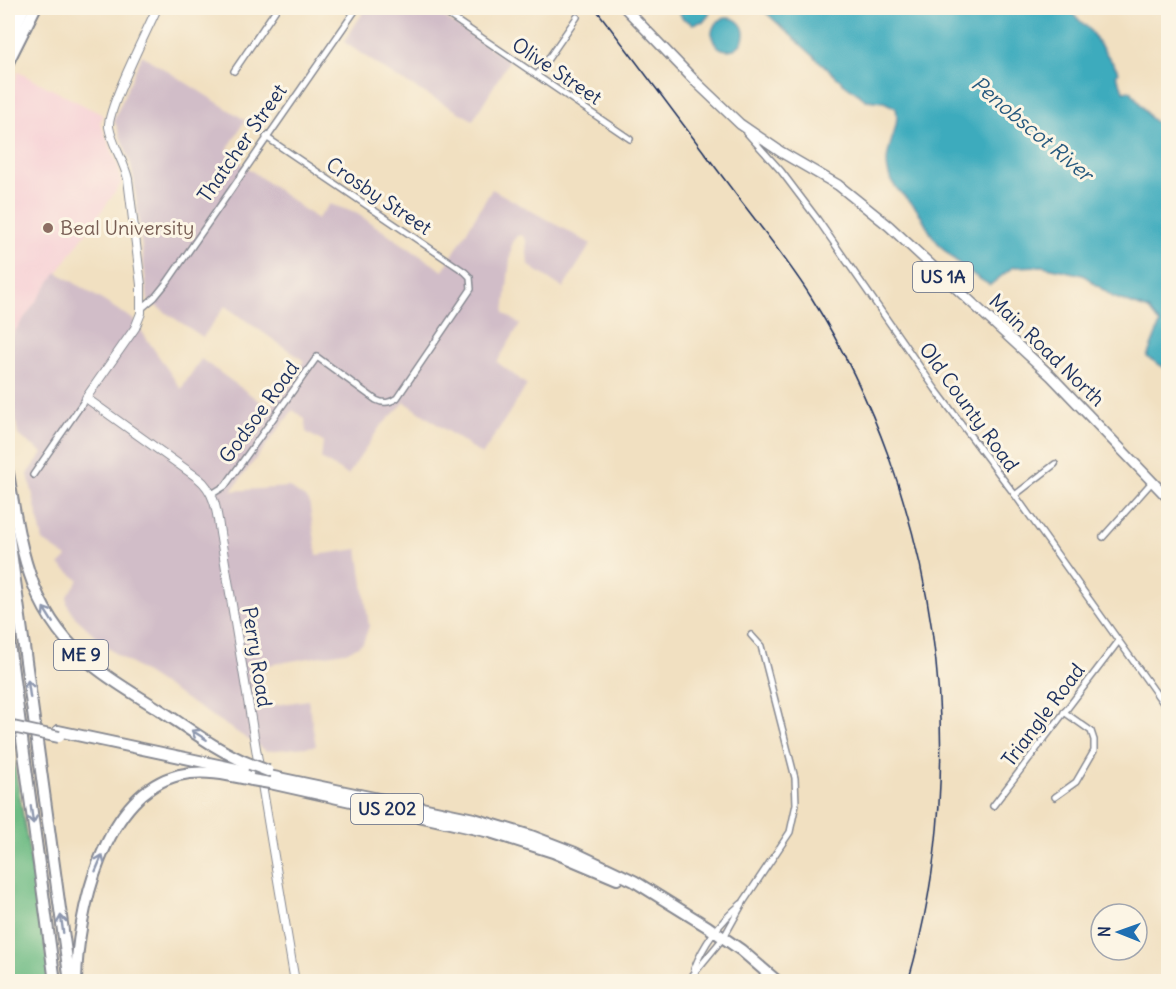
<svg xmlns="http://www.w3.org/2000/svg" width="1176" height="989" viewBox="0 0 1176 989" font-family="Delius,sans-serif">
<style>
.built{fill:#f6cfd5}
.industrial{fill:#d1bdc8}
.forest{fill:#6ebb84;stroke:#447571;stroke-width:1.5}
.water{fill:#3eabbd;stroke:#2c6d8e;stroke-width:1.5}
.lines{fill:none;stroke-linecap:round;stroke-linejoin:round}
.street-casing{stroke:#868890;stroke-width:8}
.secondary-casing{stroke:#868890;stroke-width:10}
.primary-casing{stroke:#868890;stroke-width:12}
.highway-casing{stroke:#868890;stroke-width:14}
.street{stroke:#fff;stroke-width:5}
.secondary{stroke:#fff;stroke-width:8}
.primary{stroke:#fff;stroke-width:9}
.highway{stroke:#fff;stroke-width:10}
.rail{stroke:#1b2f5e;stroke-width:1.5}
.highway-bridge-casing{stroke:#868890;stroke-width:14;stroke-linecap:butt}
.highway-bridge{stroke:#fff;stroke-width:10}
.oneway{stroke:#8d97ae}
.education-dot{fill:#8d6e63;stroke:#fcf5e5;stroke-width:2}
.labels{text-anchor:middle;stroke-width:6;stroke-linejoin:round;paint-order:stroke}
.shield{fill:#fcf5e5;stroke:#5e6a86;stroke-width:1.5}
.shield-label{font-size:18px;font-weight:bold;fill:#1b2f5e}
.street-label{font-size:20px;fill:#1b2f5e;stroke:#fcf5e5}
.education-label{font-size:20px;fill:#785e54;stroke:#fcf5e5;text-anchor:start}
.water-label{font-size:21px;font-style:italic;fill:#275a7f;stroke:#fcf5e5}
</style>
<rect width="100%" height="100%" fill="#fcf5e5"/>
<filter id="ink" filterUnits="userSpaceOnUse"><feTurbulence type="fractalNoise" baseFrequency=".0167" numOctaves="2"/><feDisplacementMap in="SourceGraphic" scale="12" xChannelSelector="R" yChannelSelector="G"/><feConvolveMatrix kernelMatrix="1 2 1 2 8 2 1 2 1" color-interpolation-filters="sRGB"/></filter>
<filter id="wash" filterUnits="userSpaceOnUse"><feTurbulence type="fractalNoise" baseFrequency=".008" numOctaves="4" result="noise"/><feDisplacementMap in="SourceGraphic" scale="24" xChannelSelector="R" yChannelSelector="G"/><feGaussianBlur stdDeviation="1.35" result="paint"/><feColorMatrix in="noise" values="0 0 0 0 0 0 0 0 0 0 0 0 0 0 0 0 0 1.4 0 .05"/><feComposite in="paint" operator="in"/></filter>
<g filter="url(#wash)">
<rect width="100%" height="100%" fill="#f1e0c1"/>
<polygon class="built" points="18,72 103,115 100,123 118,165 121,184 8,341 8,100"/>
<g class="industrial">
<polygon points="366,8 430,8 509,61 473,120 396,77 344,42"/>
<polygon points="142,55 245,120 226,152 317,219 330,204 356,213 443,271 492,189 591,244 563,288 528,265 526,240 522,235 517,236 512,242 504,313 520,324 497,362 527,385 482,455 405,402 379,428 348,475 321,459 323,442 306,432 305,419 293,410 231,491 289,487 309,501 317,555 358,549 369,626 363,643 350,651 256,667 263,707 308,700 316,746 266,751 113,652 75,617 67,604 67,596 79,580 59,565 67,557 43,541 28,474 43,453 18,435 8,367 8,341 57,272 134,320 181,389 201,359 269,408 304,361 225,306 203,337 148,301 134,180 130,161 114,120"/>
</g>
<polygon class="forest" points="8,741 11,744 51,981 8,981"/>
<g class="water">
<polygon points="678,8 710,8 709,15 704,21 693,24 682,18"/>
<path d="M761,8H1066L1089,29L1119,72L1116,75L1124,91H1131L1150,118L1168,132V370L1147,357L1160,324L1149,310L1113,297L1083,275L1043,266L1013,267L990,285C971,275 948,256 934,238C927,229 923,217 915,207C905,196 891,187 888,171C883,149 901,129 896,108L884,102L866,100L842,82Z"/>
<circle cx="728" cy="34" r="16"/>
</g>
</g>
<g filter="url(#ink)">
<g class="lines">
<defs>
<g id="street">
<polyline points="438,8 630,139"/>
<polyline points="234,71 277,8"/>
<polyline points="537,75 577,17"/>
<polyline points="747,133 781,171 818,220 936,390 1015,495 1168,710"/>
<polyline points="141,309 155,297 168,281 357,8"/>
<polyline points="33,475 86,398"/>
<path d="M212,494L225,486L317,357L376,400C384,404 390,403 397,398L471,289L470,277L465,272L266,137"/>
<polyline points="1015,495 1055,464"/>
<polyline points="1103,537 1152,482"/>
<polyline points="1055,797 1076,782 1094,751 1094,740 1091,731 1064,712"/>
<polyline points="993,806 1118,642"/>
<path d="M694,969C704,943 720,922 741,904"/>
<polyline points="687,982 724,937 744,901 790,832 796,804 795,778 761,646 751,635"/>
</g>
<path id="secondary" d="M157,8C148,29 107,109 109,127C112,145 124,161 128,179L141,285V313L135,328L86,398L198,478C215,491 217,512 220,533L295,982"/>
<polyline id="primary" points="625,8 696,82 740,124 781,152 838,185 889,226 1051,376 1168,498"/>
<g id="highway">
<polyline points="8,21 15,8"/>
<polyline points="8,43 24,8"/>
<polyline points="8,62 35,8"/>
<path d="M8,473C21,550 29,616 95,667C115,683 138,696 160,710C189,729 218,751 250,764"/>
<polyline points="8,530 70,982"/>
<polyline points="8,636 55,982"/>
<polyline points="58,731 251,772"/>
<polyline points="269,776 474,819 531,836 575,853 634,881 708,927 741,950 778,982"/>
<polyline points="270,783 490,832 553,852 617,879"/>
<path d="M76,981C77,915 103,794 179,775C203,769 229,775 252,780"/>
</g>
</defs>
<use href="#street" class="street-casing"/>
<use href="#secondary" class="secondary-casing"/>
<use href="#primary" class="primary-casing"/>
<use href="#highway" class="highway-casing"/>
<use href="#street" class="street"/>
<use href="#secondary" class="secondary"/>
<use href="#primary" class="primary"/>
<use href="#highway" class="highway"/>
<path class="rail" d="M595,8C639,65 681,122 725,180C754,219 785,256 811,297C937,498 975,754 908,982"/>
<defs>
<g id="highway-bridge">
<polyline points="8,726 59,737"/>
<polyline points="250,764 268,771"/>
<polyline points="252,780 270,783"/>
</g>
</defs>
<use href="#highway-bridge" class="highway-bridge-casing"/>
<use href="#highway-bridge" class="highway-bridge"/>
</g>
<defs><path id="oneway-shaft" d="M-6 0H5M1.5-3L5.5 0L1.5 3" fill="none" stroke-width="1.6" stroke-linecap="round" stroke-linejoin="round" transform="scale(1.5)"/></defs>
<g class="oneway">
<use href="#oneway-shaft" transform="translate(48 615) rotate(-122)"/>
<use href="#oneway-shaft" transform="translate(29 689) rotate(-98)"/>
<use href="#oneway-shaft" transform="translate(199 735) rotate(-148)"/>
<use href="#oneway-shaft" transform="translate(32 815) rotate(82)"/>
<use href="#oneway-shaft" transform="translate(99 863) rotate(-67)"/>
<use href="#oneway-shaft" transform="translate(62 924) rotate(-98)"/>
</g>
</g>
<circle class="education-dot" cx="48" cy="228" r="6"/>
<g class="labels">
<g class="shield">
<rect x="913" y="262" width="60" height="30" rx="4.5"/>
<rect x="54" y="640" width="54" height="30" rx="4.5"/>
<rect x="351" y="794" width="72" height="30" rx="4.5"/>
</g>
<g class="shield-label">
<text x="943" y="283">US 1A</text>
<text x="81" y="661">ME 9</text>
<text x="387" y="815">US 202</text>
</g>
<g class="street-label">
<text transform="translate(557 71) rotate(34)" y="7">Olive Street</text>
<text transform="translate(242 143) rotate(-55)" y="7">Thatcher Street</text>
<text transform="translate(379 196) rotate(34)" y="7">Crosby Street</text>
<text transform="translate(1047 350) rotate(44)" y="7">Main Road North</text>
<text transform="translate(969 407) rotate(54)" y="7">Old County Road</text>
<text transform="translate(259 412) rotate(-54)" y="7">Godsoe Road</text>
<text transform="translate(257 657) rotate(81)" y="7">Perry Road</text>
<text transform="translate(1043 715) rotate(-53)" y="7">Triangle Road</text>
</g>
<g class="education-label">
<text x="60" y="235">Beal University</text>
</g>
<g class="water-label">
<text transform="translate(1032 129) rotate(40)" y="7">Penobscot River</text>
</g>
</g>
<rect width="1176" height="989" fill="none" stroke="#fcf5e5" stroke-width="30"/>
<g transform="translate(1119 932) rotate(271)"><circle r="28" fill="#fcf5e5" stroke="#a2a6af" stroke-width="1.5"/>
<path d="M0-4.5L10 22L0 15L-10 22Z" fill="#1f6fb2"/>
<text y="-9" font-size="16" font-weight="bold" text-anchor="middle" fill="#1b2f5e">N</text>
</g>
</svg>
